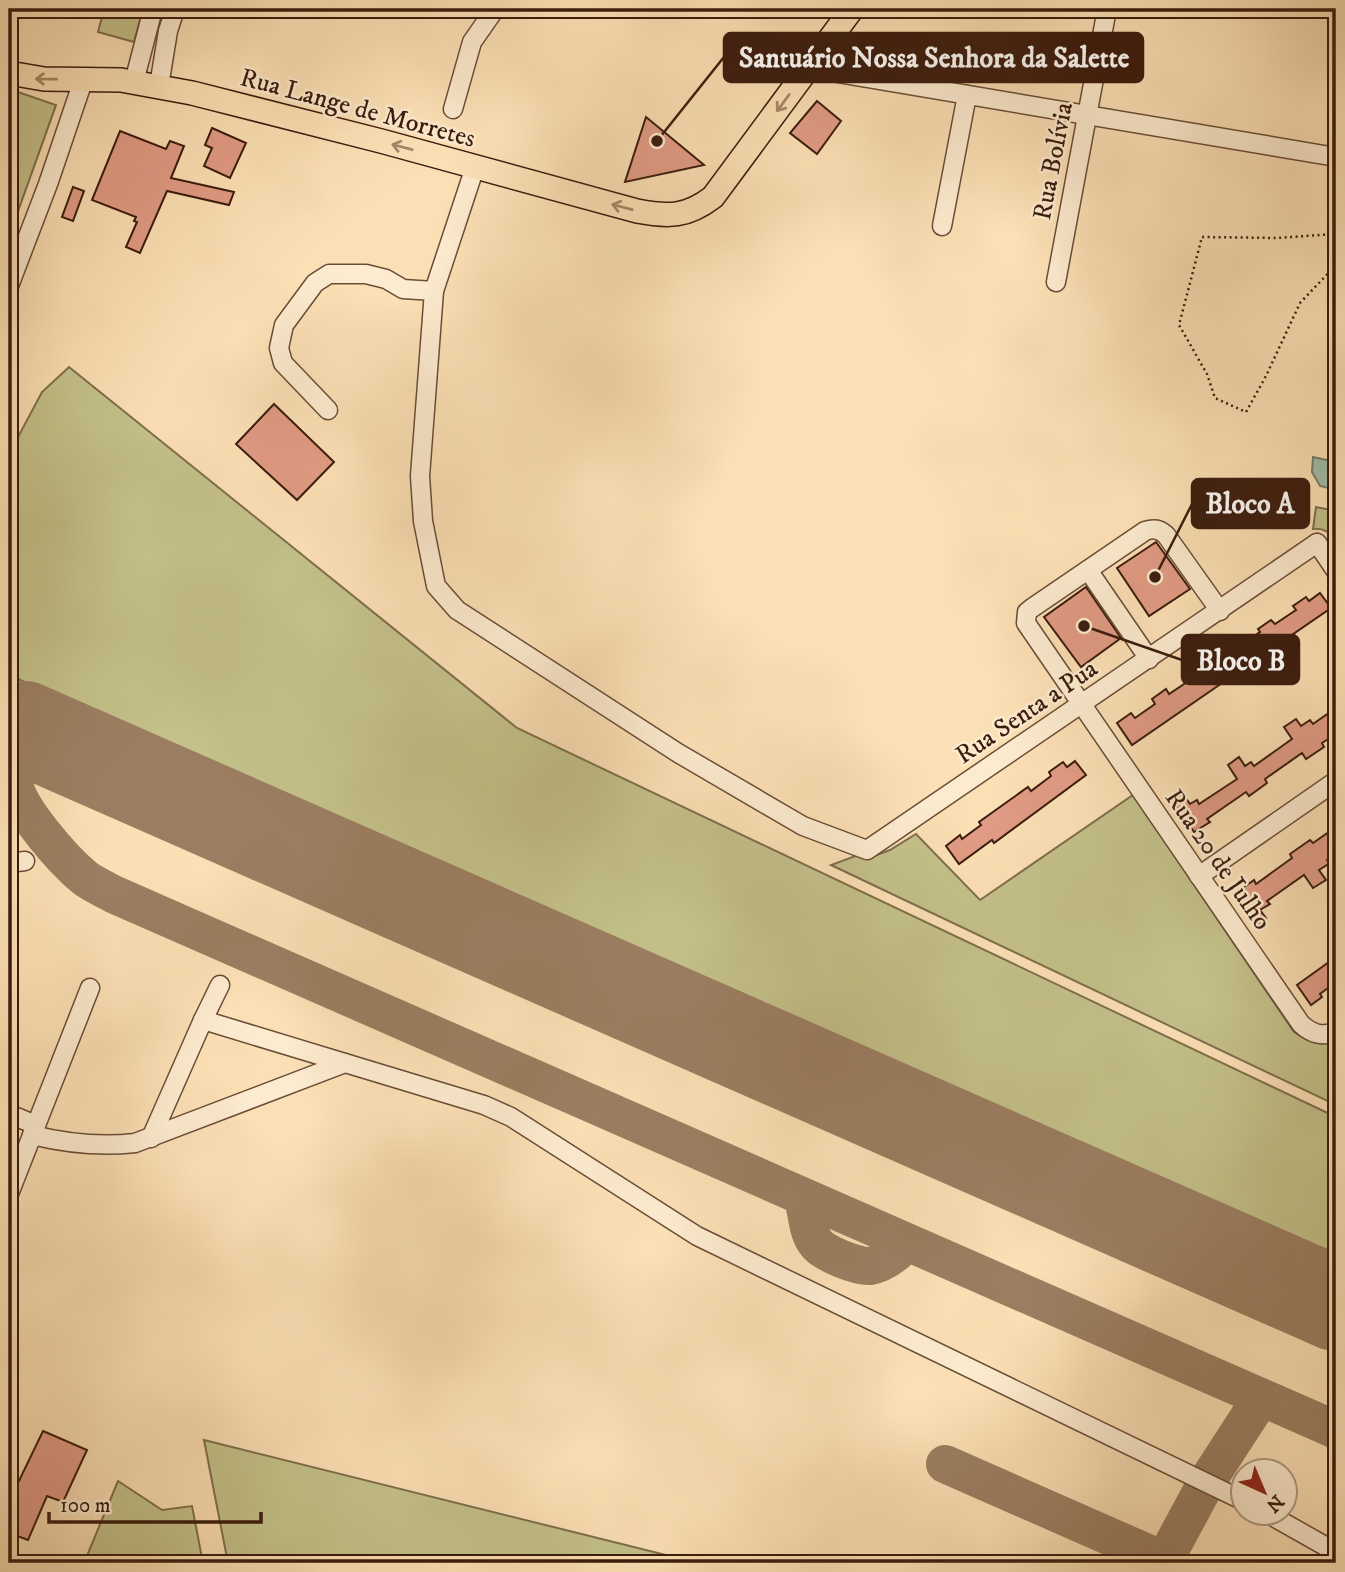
<svg xmlns="http://www.w3.org/2000/svg" width="1345" height="1572" viewBox="0 0 1345 1572" font-family="'IM FELL DW Pica',serif">
<style>
.green{fill:#c4c18a;stroke:#7f6e4c;stroke-width:2}
.water{fill:#a0bdaa;stroke:#777c6b;stroke-width:2}
.lines{fill:none;stroke-linecap:round;stroke-linejoin:round}
.taxiway{stroke:#9b7e61;stroke-width:38}
.runway{stroke:#9b7e61;stroke-width:94}
.building{fill:#e19b84;stroke:#3a1b0d;stroke-width:2}
.minor-casing{stroke:#6a4c37;stroke-width:21}
.major-casing{stroke:#3a1b0d;stroke-width:26}
.path{stroke:#3a1b0d;stroke-width:2.5;stroke-dasharray:2 3.5;stroke-linecap:butt}
.minor{stroke:#fdebcf;stroke-width:18}
.major{stroke:#fce0b5;stroke-width:23}
.oneway{stroke:#a58769}
.labels{text-anchor:middle;stroke-width:5;stroke-linejoin:round;paint-order:stroke}
.street-label{font-size:26px;fill:#3a1b0d;stroke:#fdebcf}
.leader{fill:none;stroke:#3a1b0d;stroke-width:2.5}
.callout-dot{fill:#3a1b0d;stroke:#fdebcf;stroke-width:2.5}
.callout{fill:#3a1b0d;stroke:#3a1b0d;stroke-width:2.5}
.callout-label{font-size:28px;text-anchor:middle;font-weight:bold;fill:#fff}
</style>
<rect width="100%" height="100%" fill="#fce0b5"/>
<filter id="stains"><feTurbulence type="fractalNoise" baseFrequency=".00286" numOctaves="4"/><feColorMatrix values="0 0 0 0 .2 0 0 0 0 .09 0 0 0 0 .02 0 0 0 .5 -.17"/></filter>
<radialGradient id="worn" r=".72"><stop offset=".6" stop-color="#630" stop-opacity="0"/><stop offset="1" stop-color="#630" stop-opacity=".3"/></radialGradient>
<g class="green">
<polygon points="104,9 143,9 134,42 98,32"/>
<polygon points="9,89 56,105 12,228 9,227"/>
<polygon points="69,367 517,728 1336,1117 1336,1266 9,675 9,454 42,392"/>
<path d="M1316,507L1336,511V541C1330,532 1324,528 1313,529Z"/>
<path d="M1133,795L1294,1032C1308,1042 1320,1047 1336,1040V1105L831,865L858,855L874,856L890,850L916,834L980,900Z"/>
<polygon points="204,1440 698,1563 228,1563"/>
<polygon points="118,1481 162,1510 192,1506 203,1563 84,1563"/>
</g>
<polygon class="water" points="1313,457 1336,462 1336,490 1320,486 1312,472"/>
<g class="lines">
<g class="taxiway">
<path d="M24,728C20,743 11,766 14,782C17,808 64,861 85,878C93,884 104,889 113,894L1336,1430"/>
<path d="M802,1197C808,1212 806,1230 816,1243C822,1253 858,1267 870,1266C881,1264 890,1258 898,1251L892,1236"/>
<polyline points="945,1464 1170,1563"/>
<polyline points="1164,1561 1206,1483 1261,1398"/>
</g>
<polyline class="runway" points="24,728 1336,1304"/>
</g>
<g class="building">
<polygon points="817,101 841,121 817,154 790,133"/>
<polygon points="646,117 704,165 625,182"/>
<polygon points="212,128 246,143 230,178 204,166 212,148 205,145"/>
<polygon points="120,131 166,149 170,141 184,146 171,178 234,192 229,205 167,191 140,253 126,247 137,222 134,221 136,217 92,200"/>
<polygon points="73,187 84,191 73,221 62,217"/>
<polygon points="274,404 334,462 297,500 236,444"/>
<polygon points="1156,542 1190,589 1149,616 1117,568"/>
<polygon points="1086,587 1121,638 1081,667 1044,617"/>
<polygon points="1320,593 1331,608 1132,745 1117,723 1131,713 1135,718 1155,704 1152,699 1166,689 1169,694 1190,680 1187,676 1202,666 1205,670 1226,656 1223,652 1236,643 1238,646 1260,632 1258,629 1271,620 1275,624 1296,610 1293,606 1306,597 1309,601"/>
<polygon points="1336,708 1336,734 1322,743 1324,747 1306,759 1302,753 1265,779 1267,783 1249,796 1246,792 1207,819 1210,822 1194,832 1173,801 1183,794 1190,804 1197,800 1199,804 1237,779 1228,765 1239,757 1245,766 1251,762 1254,766 1292,739 1284,727 1296,719 1301,726 1310,720 1313,724"/>
<polygon points="1075,761 1086,775 994,843 992,840 959,864 946,846 960,835 962,839 981,825 979,822 1028,787 1031,791 1051,776 1049,772 1063,762 1067,767"/>
<polygon points="1336,827 1336,853 1327,860 1330,863 1319,870 1326,880 1313,888 1304,875 1267,901 1270,904 1260,910 1266,918 1256,926 1234,894 1254,880 1256,884 1292,858 1290,854 1310,840 1313,843"/>
<polygon points="1336,957 1336,982 1320,994 1322,997 1311,1005 1297,985"/>
<polygon points="43,1431 87,1450 63,1502 47,1496 28,1540 9,1533 9,1482 17,1485"/>
</g>
<g class="lines">
<defs>
<g id="minor">
<polyline points="808,68 1336,157"/>
<polyline points="134,82 153,9"/>
<polyline points="159,86 168,31 175,9"/>
<polyline points="453,109 472,42 495,9"/>
<polyline points="475,167 434,291 420,476 423,521 436,586 457,610 678,753 803,826 867,850 1317,543"/>
<polyline points="942,226 967,95"/>
<polyline points="1056,282 1107,9"/>
<polyline points="9,286 48,184 84,78"/>
<polyline points="328,410 283,363 279,348 284,325 315,283 329,274 366,274 386,279 403,289 434,291"/>
<polyline points="1317,543 1336,571"/>
<polyline points="1088,570 1149,659"/>
<path d="M1220,611L1166,535C1159,529 1154,528 1145,531L1032,608L1027,612L1026,623L1301,1024C1312,1034 1322,1037 1336,1032"/>
<polyline points="9,863 25,861"/>
<polyline points="1199,876 1336,781"/>
<polyline points="203,1020 220,985"/>
<polyline points="9,1114 36,1125"/>
<path d="M32,1135C65,1143 101,1147 135,1143L345,1063L484,1105L511,1117L697,1236L1244,1501"/>
<polyline points="151,1138 203,1020 345,1063"/>
<polyline points="9,1194 90,988"/>
<polyline points="1265,1512 1325,1546 1336,1557"/>
</g>
<path id="major" d="M9,73L44,79L121,80L192,93L381,141L637,211C669,217 687,217 713,197L852,9"/>
</defs>
<use href="#minor" class="minor-casing"/>
<use href="#major" class="major-casing"/>
<polyline class="path" points="1336,234 1276,238 1202,237 1179,325 1207,374 1215,398 1246,412 1266,376 1300,303 1336,265"/>
<use href="#minor" class="minor"/>
<use href="#major" class="major"/>
</g>
<defs><path id="oneway-shaft" d="M-6 0H5M1.5-3L5.5 0L1.5 3" fill="none" stroke-width="1.6" stroke-linecap="round" stroke-linejoin="round" transform="scale(1.75)"/></defs>
<g class="oneway">
<use href="#oneway-shaft" transform="translate(46 79) rotate(-179)"/>
<use href="#oneway-shaft" transform="translate(783 103) rotate(126)"/>
<use href="#oneway-shaft" transform="translate(402 147) rotate(-165)"/>
<use href="#oneway-shaft" transform="translate(622 207) rotate(-165)"/>
</g>
<g class="labels">
<g class="street-label">
<text transform="translate(358 107) rotate(15)" y="9">Rua Lange de Morretes</text>
<text transform="translate(1052 161) rotate(-79)" y="9">Rua Bolívia</text>
<text transform="translate(1026 711) rotate(-34)" y="9">Rua Senta a Pua</text>
<text transform="translate(1219 859) rotate(55)" y="9">Rua 20 de Julho</text>
</g>
</g>
<path class="leader" d="M657 141L724 57M1155 577L1192 504M1084 626L1182 660"/>
<g class="callout-dot">
<circle cx="657" cy="141" r="7"/>
<circle cx="1155" cy="577" r="7"/>
<circle cx="1084" cy="626" r="7"/>
</g>
<g class="callout">
<rect x="724" y="33" width="419" height="49" rx="7"/>
<rect x="1192" y="479" width="117" height="49" rx="7"/>
<rect x="1182" y="635" width="117" height="49" rx="7"/>
</g>
<g class="callout-label">
<text x="934" y="67">Santuário Nossa Senhora da Salette</text>
<text x="1250" y="513">Bloco A</text>
<text x="1241" y="670">Bloco B</text>
</g>
<rect width="1345" height="1572" fill="none" stroke="#fce0b5" stroke-width="35"/>
<rect x="10" y="10" width="1324" height="1551" fill="none" stroke="#3a1b0d" stroke-width="3.5"/>
<rect x="18" y="18" width="1310" height="1537" fill="none" stroke="#3a1b0d" stroke-width="2"/>
<g transform="translate(1264 1492) rotate(136)"><circle r="33" fill="#fdebcf" stroke="#af9881" stroke-width="2"/>
<path d="M0-5L12 26L0 18L-12 26Z" fill="#8f2418"/>
<text y="-10" font-size="19" font-weight="bold" text-anchor="middle" fill="#3a1b0d">N</text>
</g>
<path d="M49 1512v10h212v-10" fill="none" stroke="#3a1b0d" stroke-width="3.5"/>
<text x="60" y="1512" font-size="21" fill="#3a1b0d" stroke="#fdebcf" stroke-width="5" paint-order="stroke">100 m</text>
<rect width="100%" height="100%" filter="url(#stains)"/>
<rect width="100%" height="100%" fill="url(#worn)"/>
</svg>
